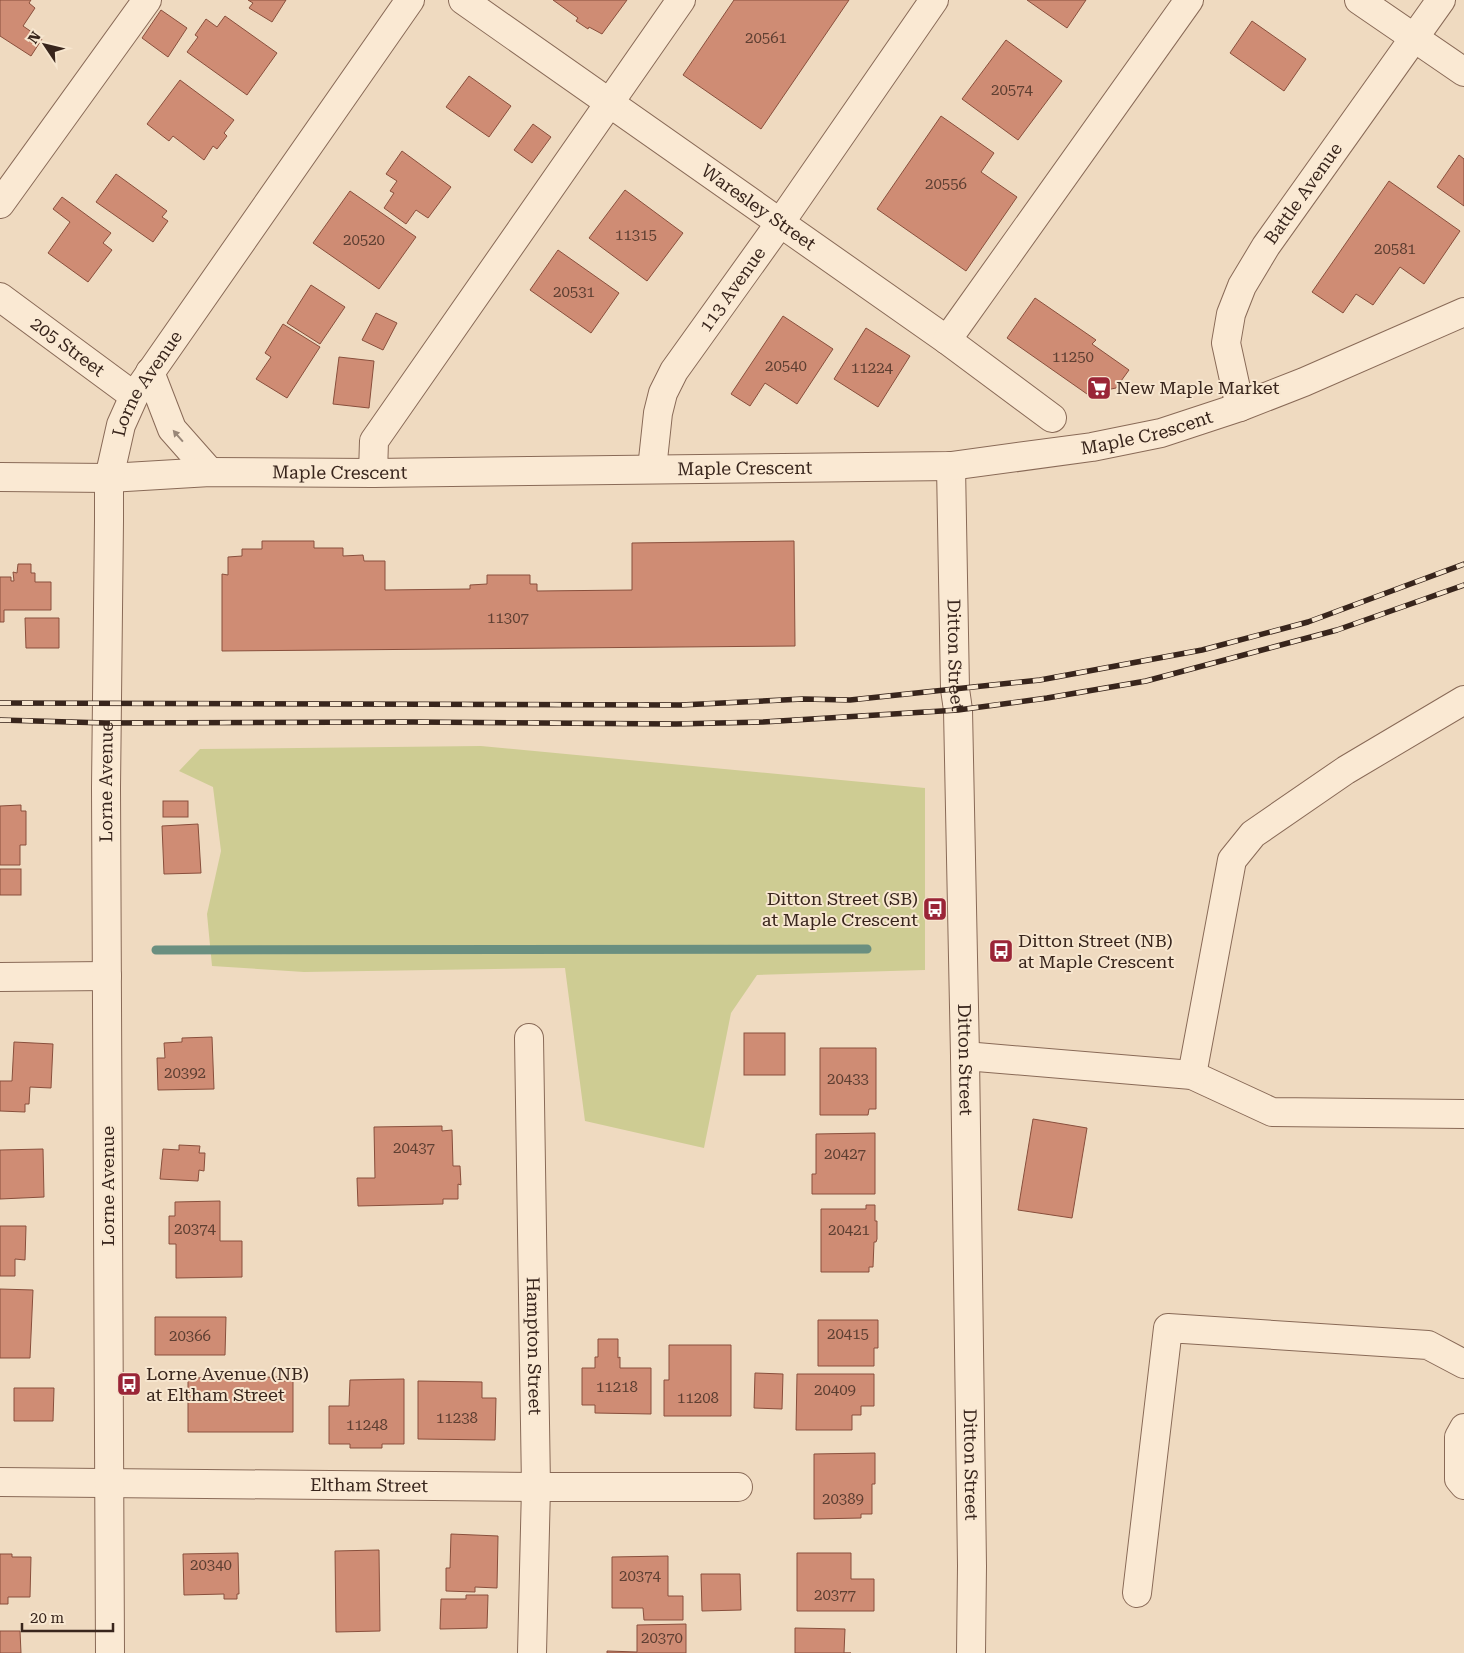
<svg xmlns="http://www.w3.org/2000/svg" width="1464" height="1653" viewBox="0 0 1464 1653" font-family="'Roboto Serif',serif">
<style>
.green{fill:#cecc93}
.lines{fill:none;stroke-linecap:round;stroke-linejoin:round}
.stream{stroke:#6a8f80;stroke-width:9}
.building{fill:#cf8c74;stroke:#894f3c}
.minor-casing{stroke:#896a57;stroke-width:30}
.minor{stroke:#fae9d3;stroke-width:28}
.rail-casing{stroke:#38251c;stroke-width:5.5}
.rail{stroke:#f7e6cf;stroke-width:4;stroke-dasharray:11;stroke-linecap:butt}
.oneway{fill:#998778}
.labels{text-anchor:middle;stroke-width:4;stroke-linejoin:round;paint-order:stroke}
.number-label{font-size:15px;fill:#5e3f32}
.street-label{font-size:18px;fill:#38251c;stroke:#f7e6cf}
.poi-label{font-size:18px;fill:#38251c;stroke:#f7e6cf;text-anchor:start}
</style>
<rect width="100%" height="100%" fill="#efdac0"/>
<polygon class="green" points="481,746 925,788 925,970 757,975 731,1013 704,1148 585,1121 565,968 304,972 212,966 207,914 221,851 213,787 179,771 200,749"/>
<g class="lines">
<polyline class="stream" points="156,950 867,949"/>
</g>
<g class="building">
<polygon points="0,0 31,0 29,3 35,8 23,26 42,39 31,56 0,36"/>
<polygon points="248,0 286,0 272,22 249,8 253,3"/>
<polygon points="553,0 627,0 602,34 589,27 588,29 576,21 578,18"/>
<polygon points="734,0 849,0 761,129 683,75"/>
<polygon points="1027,0 1086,0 1067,28"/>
<polygon points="161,10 187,28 168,57 142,38"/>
<polygon points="225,16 277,53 247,95 187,52 198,37 195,35 206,19 217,27"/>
<polygon points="1252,21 1306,59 1284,91 1230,53"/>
<polygon points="1006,40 1062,81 1018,140 962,99"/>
<polygon points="469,76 511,106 489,137 446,107"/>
<polygon points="180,80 234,120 224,133 227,136 217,149 213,146 204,160 173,136 169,141 147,124"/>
<polygon points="941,116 994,153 981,172 1017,197 966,271 877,209"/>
<polygon points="533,124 551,137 532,163 514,150"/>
<polygon points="402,151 451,187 428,218 416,210 406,224 384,208 394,193 390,191 397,181 386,174"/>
<polygon points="1459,155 1464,159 1464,206 1437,187"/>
<polygon points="116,174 167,211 162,217 168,221 153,242 96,202"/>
<polygon points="1389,181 1460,231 1424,284 1400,267 1373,305 1356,294 1343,313 1312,292"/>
<polygon points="625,190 683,233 647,281 589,238"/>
<polygon points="350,191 416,237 379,289 313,243"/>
<polygon points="62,197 111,233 103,243 112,250 88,282 48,253 70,222 53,209"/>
<polygon points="558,250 619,293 591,333 530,290"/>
<polygon points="311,285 345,307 320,344 287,323"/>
<polygon points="1035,298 1096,340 1092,344 1129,370 1116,388 1087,394 1007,338"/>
<polygon points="376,313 397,323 383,350 362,340"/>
<polygon points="783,316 833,349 797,404 765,383 750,406 731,394"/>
<polygon points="283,324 320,347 287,398 256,379 271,357 265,353"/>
<polygon points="866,328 910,356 878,407 834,379"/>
<polygon points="339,357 374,361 369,408 333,404"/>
<polygon points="262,541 314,541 314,548 343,548 343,556 363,555 364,561 385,561 385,590 470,589 470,585 487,584 487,575 530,575 530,584 537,584 537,591 632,590 632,543 794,541 795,646 222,651 222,574 228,575 228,557 242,556 242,549 262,549"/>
<polygon points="18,564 31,564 31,573 35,573 35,582 51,582 51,610 4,610 4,622 0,622 0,577 11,577 11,581 14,581 13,572 17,573"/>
<polygon points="25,618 59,618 59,648 26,648"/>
<rect x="163" y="801" width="25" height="16"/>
<polygon points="21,805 21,811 26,811 26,845 20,845 20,865 0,865 0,806"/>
<polygon points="198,824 201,873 164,874 162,826"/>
<rect x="0" y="869" width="21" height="26"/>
<rect x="744" y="1033" width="41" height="42"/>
<polygon points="212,1037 214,1089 158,1090 157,1058 165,1058 164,1043 182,1042 182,1038"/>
<polygon points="14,1042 53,1044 51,1088 30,1087 29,1104 25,1104 25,1112 0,1111 0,1081 12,1081"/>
<polygon points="820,1048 876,1048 876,1109 869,1109 868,1115 820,1115"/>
<polygon points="1033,1119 1087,1128 1072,1218 1018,1210"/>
<polygon points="442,1126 442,1131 452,1130 453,1166 460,1166 461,1185 458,1184 458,1199 443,1199 443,1204 358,1206 357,1178 375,1178 374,1127"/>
<polygon points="875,1133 875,1194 812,1194 812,1174 816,1174 816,1134"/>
<polygon points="179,1145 200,1146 199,1153 205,1153 204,1171 199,1170 198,1181 160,1179 163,1149 179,1150"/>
<polygon points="43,1149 44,1197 0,1199 0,1150"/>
<polygon points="220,1201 220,1241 242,1241 242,1277 176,1278 176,1244 169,1244 169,1216 175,1216 175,1202"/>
<polygon points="866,1205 875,1205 875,1221 877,1221 877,1239 876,1242 874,1242 873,1267 869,1267 869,1272 821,1272 821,1209 866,1209"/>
<polygon points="0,1226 26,1226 25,1260 15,1259 15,1276 0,1276"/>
<polygon points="0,1289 33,1290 30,1358 0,1358"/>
<polygon points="155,1317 226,1317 225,1355 155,1355"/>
<polygon points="818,1320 878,1320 878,1348 874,1348 874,1366 818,1366"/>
<polygon points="598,1339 618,1339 618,1358 620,1357 620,1368 651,1368 651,1414 595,1413 595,1405 582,1405 582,1368 595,1368 595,1357 598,1357"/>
<polygon points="669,1345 731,1345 731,1416 664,1416 664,1380 669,1380"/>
<polygon points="755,1373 783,1374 782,1409 754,1408"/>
<polygon points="797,1374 874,1374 874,1406 861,1406 861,1415 852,1415 852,1430 796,1430"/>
<polygon points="284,1377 283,1381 293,1381 293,1432 188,1432 188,1378"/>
<polygon points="404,1379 404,1444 382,1444 382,1448 350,1448 350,1444 329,1444 329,1406 349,1406 350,1380"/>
<polygon points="418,1381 482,1382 482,1398 496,1398 495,1440 418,1439"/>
<polygon points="14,1388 54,1388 53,1421 14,1421"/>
<polygon points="875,1453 875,1484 872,1484 872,1514 861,1514 861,1518 814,1519 814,1454"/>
<polygon points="451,1534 498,1536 497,1588 475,1587 475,1592 446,1591 446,1568 450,1568"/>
<polygon points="379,1550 380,1631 336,1632 335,1551"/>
<polygon points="238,1553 239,1594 237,1594 237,1599 224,1599 224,1594 184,1595 183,1554"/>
<polygon points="797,1553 851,1553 851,1579 874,1579 874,1611 797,1611"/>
<polygon points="0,1554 12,1554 12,1557 31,1557 30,1597 8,1597 8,1604 0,1604"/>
<polygon points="668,1556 668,1596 683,1596 683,1620 644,1620 643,1608 612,1608 612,1557"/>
<polygon points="701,1574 740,1574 741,1610 702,1611"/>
<polygon points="466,1595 488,1595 487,1628 440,1629 441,1599 466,1599"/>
<polygon points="686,1624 686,1653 607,1653 607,1651 637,1652 637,1625"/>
<polygon points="795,1628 845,1629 844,1653 851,1653 795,1653"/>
<polygon points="0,1631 20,1631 21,1653 0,1653"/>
</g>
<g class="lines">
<defs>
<g id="minor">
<path id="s1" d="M463,0L947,340L1052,418"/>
<polyline points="1359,0 1464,72"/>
<polyline points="0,204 147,0"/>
<path id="s2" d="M0,297L134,396"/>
<polyline points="947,340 1189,0"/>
<polyline points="150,372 172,429 210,472"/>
<path id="s3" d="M1240,407L1226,343L1231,314L1242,286L1266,246L1441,0"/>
<path id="s4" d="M951,466L955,689L958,710L965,1056L972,1566L971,1653"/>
<path id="s5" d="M652,469L658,413L663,393L674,371L780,223L934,0"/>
<polyline points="373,473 374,441 681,0"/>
<path id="s6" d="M0,477L109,478L210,472L373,473L951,466L1092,447L1161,433L1240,407L1304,382L1464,312"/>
<polyline points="0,977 107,976"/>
<path id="s7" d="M529,1038L536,1487L532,1653"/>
<polyline points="965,1056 1192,1075 1272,1112 1464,1114"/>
<polyline points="1192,1075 1232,860 1253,834 1346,770 1464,700"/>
<polyline points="1464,1428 1459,1437 1459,1479 1464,1485"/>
<path id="s8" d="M0,1482L536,1487H738"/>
<polyline points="1137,1593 1168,1328 1428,1345 1464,1364"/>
<path id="s9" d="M110,1653L106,788L109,521V478L121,425L134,396L410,0"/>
</g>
</defs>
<use href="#minor" class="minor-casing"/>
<use href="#minor" class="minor"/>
<defs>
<g id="rail">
<polyline points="0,703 681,705 803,699 850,700 1040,680 1202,650 1308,622 1464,564"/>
<polyline points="0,720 106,723 413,722 676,724 763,722 958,710 1047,698 1146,681 1337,630 1464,585"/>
</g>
</defs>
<use href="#rail" class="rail-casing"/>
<use href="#rail" class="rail"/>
</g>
<defs><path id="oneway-solid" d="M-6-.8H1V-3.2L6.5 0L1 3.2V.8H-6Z" transform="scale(1.25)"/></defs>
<use class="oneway" href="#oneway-solid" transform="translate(178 436) rotate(-131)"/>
<defs>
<symbol id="supermarket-square" viewBox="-11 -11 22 22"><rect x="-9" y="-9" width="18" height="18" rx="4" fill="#9a2537" stroke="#f7e6cf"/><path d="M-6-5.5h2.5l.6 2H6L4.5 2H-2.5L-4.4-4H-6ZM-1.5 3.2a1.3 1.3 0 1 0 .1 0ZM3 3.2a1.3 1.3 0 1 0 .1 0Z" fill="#fff"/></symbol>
<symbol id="bus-square" viewBox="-11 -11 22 22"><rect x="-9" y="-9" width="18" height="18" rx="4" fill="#9a2537" stroke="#f7e6cf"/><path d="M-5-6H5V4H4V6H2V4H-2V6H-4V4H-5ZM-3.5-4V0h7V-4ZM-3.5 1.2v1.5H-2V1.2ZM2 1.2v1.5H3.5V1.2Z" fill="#fff"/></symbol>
</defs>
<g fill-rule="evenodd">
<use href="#supermarket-square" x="1085" y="374" width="28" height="28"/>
<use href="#bus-square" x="921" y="895" width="28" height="28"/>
<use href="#bus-square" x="987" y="937" width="28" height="28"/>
<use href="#bus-square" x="115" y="1370" width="28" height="28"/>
</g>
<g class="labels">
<g class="number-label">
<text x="766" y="43">20561</text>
<text x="1012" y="95">20574</text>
<text x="946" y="189">20556</text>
<text x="636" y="240">11315</text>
<text x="364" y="245">20520</text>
<text x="1395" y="254">20581</text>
<text x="574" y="297">20531</text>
<text x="1073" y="362">11250</text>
<text x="786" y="371">20540</text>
<text x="872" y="373">11224</text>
<text x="508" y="623">11307</text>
<text x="185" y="1078">20392</text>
<text x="848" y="1084">20433</text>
<text x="414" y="1153">20437</text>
<text x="845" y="1159">20427</text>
<text x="195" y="1234">20374</text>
<text x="849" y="1235">20421</text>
<text x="848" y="1339">20415</text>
<text x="190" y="1341">20366</text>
<text x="617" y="1392">11218</text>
<text x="835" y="1395">20409</text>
<text x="698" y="1403">11208</text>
<text x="457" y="1423">11238</text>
<text x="367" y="1430">11248</text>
<text x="843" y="1504">20389</text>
<text x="211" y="1570">20340</text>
<text x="640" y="1581">20374</text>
<text x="835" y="1600">20377</text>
<text x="662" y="1643">20370</text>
</g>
<g class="street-label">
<text dy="6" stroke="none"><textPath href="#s3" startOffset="236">Battle Avenue</textPath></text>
<text dy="6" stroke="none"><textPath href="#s1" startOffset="361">Waresley Street</textPath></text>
<text dy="6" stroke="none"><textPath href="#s5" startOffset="202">113 Avenue</textPath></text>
<text dy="6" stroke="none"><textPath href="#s2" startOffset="84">205 Street</textPath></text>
<text dy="6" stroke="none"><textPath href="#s9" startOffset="1278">Lorne Avenue</textPath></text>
<text dy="6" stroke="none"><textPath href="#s6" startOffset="1150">Maple Crescent</textPath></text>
<text dy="6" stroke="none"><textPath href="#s6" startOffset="745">Maple Crescent</textPath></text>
<text dy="6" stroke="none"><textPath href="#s6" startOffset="340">Maple Crescent</textPath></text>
<text dy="6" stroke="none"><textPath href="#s4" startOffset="189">Ditton Street</textPath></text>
<text dy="6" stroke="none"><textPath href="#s9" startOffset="871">Lorne Avenue</textPath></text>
<text dy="6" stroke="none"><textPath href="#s4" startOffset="594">Ditton Street</textPath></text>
<text transform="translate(108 1186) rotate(-90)" y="6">Lorne Avenue</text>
<text dy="6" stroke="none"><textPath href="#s7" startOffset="308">Hampton Street</textPath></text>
<text dy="6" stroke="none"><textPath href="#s4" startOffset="999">Ditton Street</textPath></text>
<text dy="6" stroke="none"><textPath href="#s8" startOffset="369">Eltham Street</textPath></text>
</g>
<g class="poi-label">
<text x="1116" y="394">New Maple Market</text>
<text x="918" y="905" text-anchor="end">Ditton Street (SB)<tspan x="918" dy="21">at Maple Crescent</tspan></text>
<text x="1018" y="947">Ditton Street (NB)<tspan x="1018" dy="21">at Maple Crescent</tspan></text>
<text x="146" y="1380">Lorne Avenue (NB)<tspan x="146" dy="21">at Eltham Street</tspan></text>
</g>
</g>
<g transform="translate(45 45) rotate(305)" stroke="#f7e6cf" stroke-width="4" paint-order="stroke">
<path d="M0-4L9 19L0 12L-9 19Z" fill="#38251c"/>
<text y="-8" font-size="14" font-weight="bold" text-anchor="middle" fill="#38251c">N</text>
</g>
<path d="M22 1623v8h91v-8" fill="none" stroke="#38251c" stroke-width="2.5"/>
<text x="30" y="1623" font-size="15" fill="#38251c" stroke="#f7e6cf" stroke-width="4" paint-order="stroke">20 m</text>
</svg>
